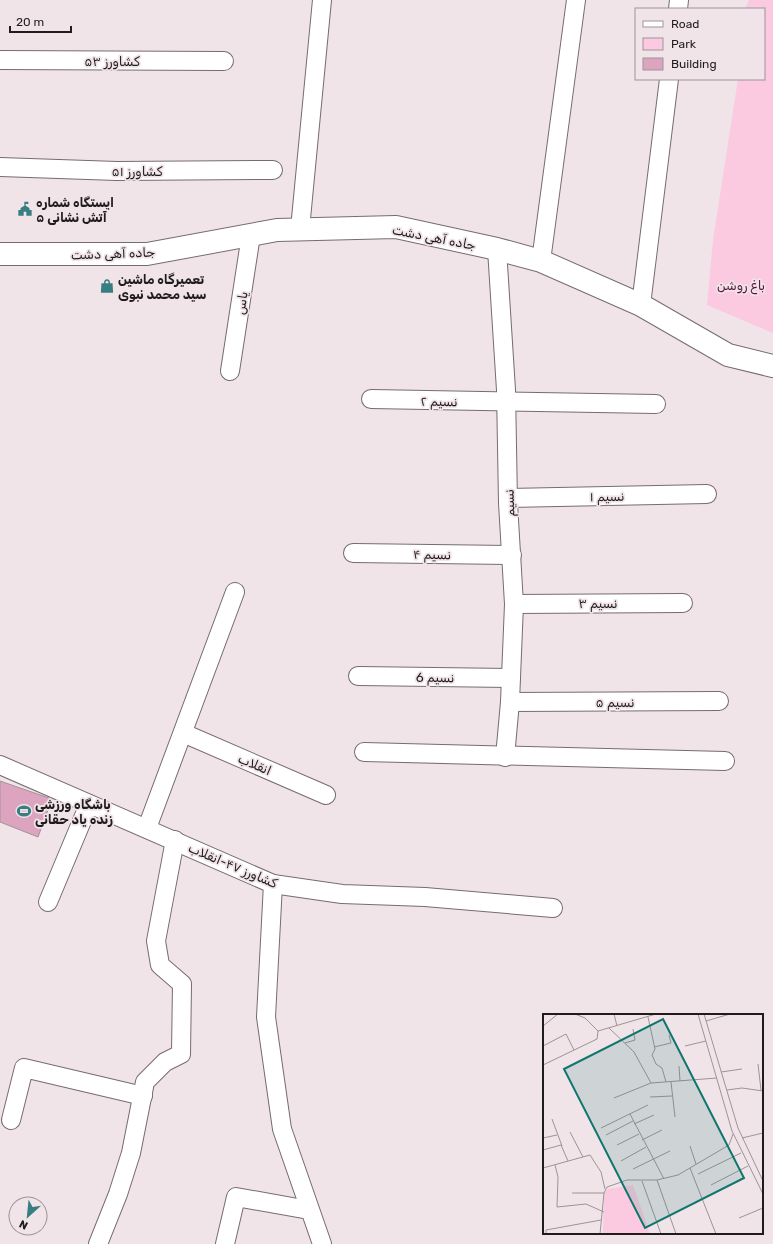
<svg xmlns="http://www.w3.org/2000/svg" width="773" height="1244" viewBox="0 0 773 1244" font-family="Rubik,'Noto Naskh Arabic',sans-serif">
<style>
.green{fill:#fbc9e0}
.building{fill:#dca4be;stroke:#9f9499}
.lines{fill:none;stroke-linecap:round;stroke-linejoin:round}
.street-casing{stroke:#766c70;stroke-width:20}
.secondary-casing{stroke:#766c70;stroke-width:24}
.street{stroke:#fff;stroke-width:18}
.secondary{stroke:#fff;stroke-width:22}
.labels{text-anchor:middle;stroke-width:3.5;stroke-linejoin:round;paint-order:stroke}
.street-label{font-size:13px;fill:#201c1d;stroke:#f0e4e9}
.poi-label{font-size:13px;font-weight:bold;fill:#201c1d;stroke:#f0e4e9;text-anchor:start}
.park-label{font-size:13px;fill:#56163b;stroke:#f0e4e9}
.inset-road{fill:none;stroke:#9d9497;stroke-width:1}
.view{fill:#0f766e;fill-opacity:0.15;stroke:#0f766e;stroke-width:2}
.inset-edge{fill:none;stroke:#201c1d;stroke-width:2}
</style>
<rect width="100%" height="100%" fill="#f0e4e9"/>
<polygon class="green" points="749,0 773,0 773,333 707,305 713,240 738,79 764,79 764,9 745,9"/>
<polygon class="building" points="0,781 52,799 38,837 0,822"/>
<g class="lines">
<defs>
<g id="street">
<polyline points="678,9 679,0"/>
<polyline points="0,60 224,61"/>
<polyline points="0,167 117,171 273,170"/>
<polyline points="300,229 322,0"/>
<polyline points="497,249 506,390 508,503 514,604 510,702 505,757"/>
<polyline points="541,261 576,0"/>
<polyline points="641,305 669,79"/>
<polyline points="230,371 251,235"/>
<polyline points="371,399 656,404"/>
<polyline points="508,498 707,494"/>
<polyline points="353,553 512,555"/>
<polyline points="514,604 683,603"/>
<polyline points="358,676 511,678"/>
<polyline points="510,702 719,701"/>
<polyline points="183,733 326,795"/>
<polyline points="364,752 725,761"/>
<polyline points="0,765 273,884 342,894 425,897 553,908"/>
<polyline points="147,828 235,592"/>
<polyline points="273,884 266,1017 282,1129 322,1244"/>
<polyline points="48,902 89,804"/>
<polyline points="11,1120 24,1068 143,1096"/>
<polyline points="98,1244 118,1194 131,1153 145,1082 165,1062 181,1054 182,984 160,965 156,941 175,840"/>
<polyline points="225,1244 236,1197 309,1210"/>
</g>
<polyline id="secondary" points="0,254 147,254 277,230 396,227 497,249 541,261 641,305 728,355 773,366"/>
</defs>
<use href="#street" class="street-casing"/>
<use href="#secondary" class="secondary-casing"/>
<use href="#street" class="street"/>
<use href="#secondary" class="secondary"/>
</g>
<defs>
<symbol id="civic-bare" viewBox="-9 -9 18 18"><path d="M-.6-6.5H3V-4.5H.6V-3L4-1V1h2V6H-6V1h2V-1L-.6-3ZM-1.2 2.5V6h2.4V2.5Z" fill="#367e81" stroke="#f0e4e9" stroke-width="2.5" paint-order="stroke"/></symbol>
<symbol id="shop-bare" viewBox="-9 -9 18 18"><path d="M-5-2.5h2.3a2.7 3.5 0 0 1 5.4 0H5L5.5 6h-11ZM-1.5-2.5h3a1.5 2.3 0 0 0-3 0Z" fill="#367e81" stroke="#f0e4e9" stroke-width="2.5" paint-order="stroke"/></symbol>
<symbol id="stadium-bare" viewBox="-9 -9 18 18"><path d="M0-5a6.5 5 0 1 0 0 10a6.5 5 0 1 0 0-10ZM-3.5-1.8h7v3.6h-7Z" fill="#367e81" stroke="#f0e4e9" stroke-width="2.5" paint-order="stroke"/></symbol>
</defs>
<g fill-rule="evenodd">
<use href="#civic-bare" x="15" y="199" width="20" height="20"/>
<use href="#shop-bare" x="97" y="276" width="20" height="20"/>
<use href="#stadium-bare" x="14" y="801" width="20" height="20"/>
</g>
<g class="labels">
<g class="street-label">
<text x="112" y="66">کشاورز ۵۳</text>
<text x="137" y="176">کشاورز ۵۱</text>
<text transform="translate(434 237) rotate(11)" y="5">جاده آهی دشت</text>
<text transform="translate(113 253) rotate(-2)" y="5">جاده آهی دشت</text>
<text transform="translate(241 303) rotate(-81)" y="5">یاس</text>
<text transform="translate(439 401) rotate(1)" y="5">نسیم ۲</text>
<text transform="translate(607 496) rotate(-1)" y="5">نسیم ۱</text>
<text transform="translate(509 503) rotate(-92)" y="5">نسیم</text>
<text transform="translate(432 554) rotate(1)" y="5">نسیم ۴</text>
<text x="598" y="608">نسیم ۳</text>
<text transform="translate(435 677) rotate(1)" y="5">نسیم 6</text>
<text x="615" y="707">نسیم ۵</text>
<text transform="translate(255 764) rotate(23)" y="5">انقلاب</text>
<text transform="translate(233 865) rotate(23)" y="5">کشاورز ۴۷-انقلاب</text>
</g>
<g class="poi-label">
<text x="36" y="207">ایستگاه شماره<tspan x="36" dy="15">۵ آتش نشانی</tspan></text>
<text x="118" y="284">تعمیرگاه ماشین<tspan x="118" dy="15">سید محمد نبوی</tspan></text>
<text x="35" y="809">باشگاه ورزشی<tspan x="35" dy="15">زنده یاد حقانی</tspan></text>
</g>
<g class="park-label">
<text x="741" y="290">باغ روشن</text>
</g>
</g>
<g transform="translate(543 1014)">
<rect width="220" height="220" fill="#f0e4e9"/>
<path d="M90,171L107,220H60L61,179L65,175Z" fill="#fbc9e0"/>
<path class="inset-road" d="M32,0L42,4L55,17L113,0M71,0L74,12M155,0L189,117L220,180M161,0L195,114L220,167M105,3L112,35L109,41L113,50L119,54L123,68M163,7L187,0M0,12L15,0M66,14L91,38L108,69M82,29L92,26L90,15M0,32L23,20L31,36M142,32L163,27M111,33L128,29L126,21M215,50L218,76M0,51L54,25L55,17M136,52L137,67M178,58L199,55M128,68L132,103M184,76L199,74L220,77M107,83L129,82M71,84L108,69L174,64M87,100L121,165M9,105L19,132M91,110L111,101M58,114L105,91M27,118L40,143M63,121L90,107M0,124L14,121M199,124L220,119M99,126L119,116M74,131L96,120M147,132L153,150M0,136L18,131L25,147M78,147L103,133M12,151L15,163L14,193L43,190L61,198M0,154L47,141L58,158L62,175M147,154L173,220M90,155L127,137M155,160L198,139M114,166L133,220M99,167L118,220M168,171L205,152M29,179H61M196,204L220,194M3,220V216L58,206M57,220L61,179L64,173L84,166H114L135,161L186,131L190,120"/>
<path class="view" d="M120,5L201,164L102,214L21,55Z"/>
<rect width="220" height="220" class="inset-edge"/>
</g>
<rect x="635" y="8" width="130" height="72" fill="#f0e4e9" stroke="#9d9497"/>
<rect x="643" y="21" width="20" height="6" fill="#ffffff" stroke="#9d9497"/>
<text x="671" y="28" font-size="12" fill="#201c1d">Road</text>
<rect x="643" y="38" width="20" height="12" fill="#fbc9e0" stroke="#9d9497"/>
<text x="671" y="48" font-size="12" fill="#201c1d">Park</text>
<rect x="643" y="58" width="20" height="12" fill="#dca4be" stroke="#9d9497"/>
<text x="671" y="68" font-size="12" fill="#201c1d">Building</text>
<g transform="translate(28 1216) rotate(207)"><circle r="19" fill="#f0e4e9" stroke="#9d9497"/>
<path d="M0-3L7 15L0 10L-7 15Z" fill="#367e81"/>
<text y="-6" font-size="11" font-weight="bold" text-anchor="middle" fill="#201c1d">N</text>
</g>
<path d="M10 26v6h61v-6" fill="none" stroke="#201c1d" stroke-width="2"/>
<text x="16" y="26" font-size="12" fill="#201c1d" stroke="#f0e4e9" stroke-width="3" paint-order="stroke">20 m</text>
</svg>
